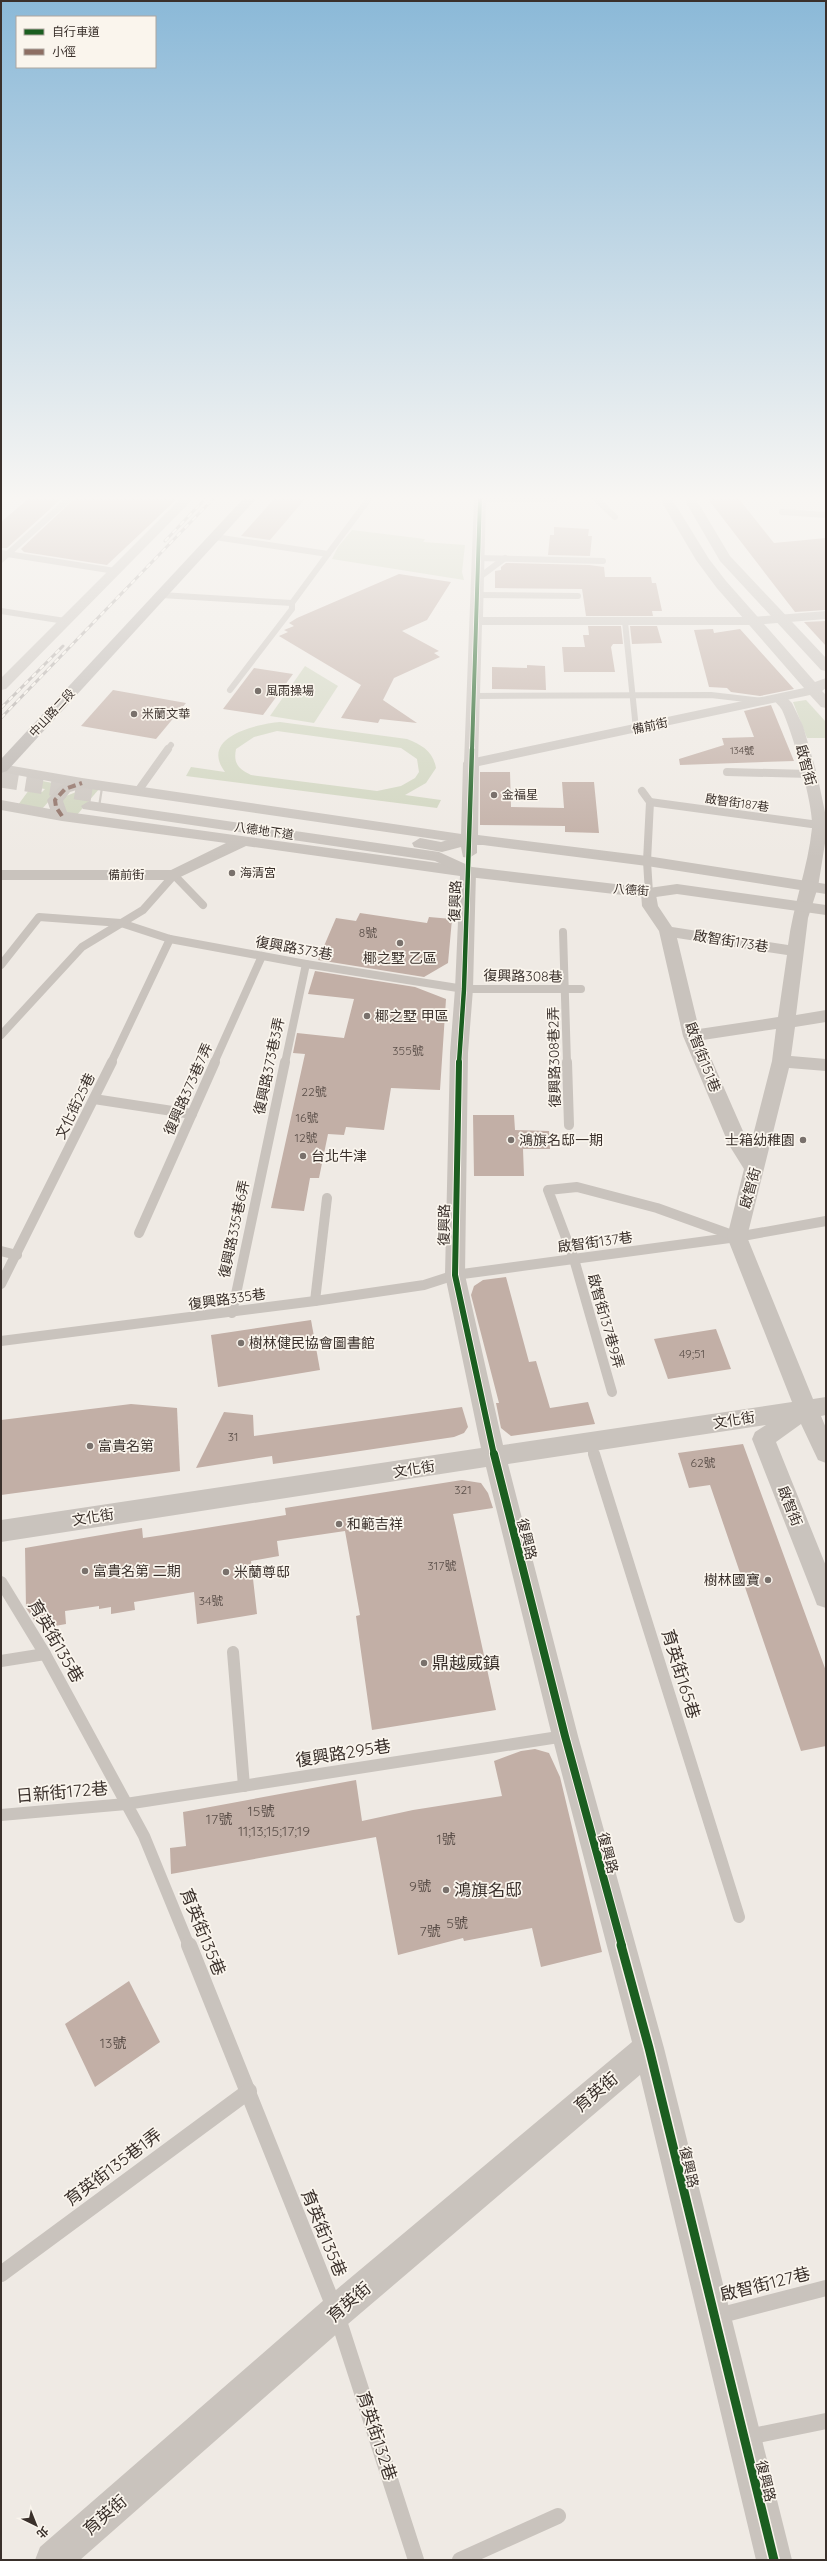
<svg xmlns="http://www.w3.org/2000/svg" width="827" height="2561" viewBox="0 0 827 2561" font-family="Quicksand,'Noto Sans TC',sans-serif">
<style>
.green{fill:#d0d5bf;fill-rule:evenodd}
.building{fill:#c2afa6}
.lines{fill:none;stroke-linecap:round;stroke-linejoin:round}
.tertiary-tunnel{stroke:#cbc5bf;stroke-width:17;stroke-dasharray:17 8;stroke-linecap:butt}
.service-far4{stroke:#c9c3bd;stroke-width:6}
.service-far3{stroke:#c9c3bd;stroke-width:8}
.service-far2{stroke:#c9c3bd;stroke-width:10}
.service-far1{stroke:#c9c3bd;stroke-width:12}
.service{stroke:#c9c3bd;stroke-width:16}
.minor{fill:#c9c3bd;fill-rule:evenodd}
.tertiary{fill:#c9c3bd;fill-rule:evenodd}
.secondary{fill:#b9b3ae;fill-rule:evenodd}
.rail-casing{stroke:#b1aba7;stroke-width:3}
.rail{stroke:#faf5ed;stroke-width:2;stroke-dasharray:5.5;stroke-linecap:butt}
.quiet{stroke:#8d6e63;stroke-width:4;stroke-dasharray:8 4;stroke-linecap:butt}
.cycleway-far4-casing{stroke:#faf5ed;stroke-width:5.5}
.cycleway-far3-casing{stroke:#faf5ed;stroke-width:6}
.cycleway-far2-casing{stroke:#faf5ed;stroke-width:8}
.cycleway-far1-casing{stroke:#faf5ed;stroke-width:10}
.cycleway-casing{stroke:#faf5ed;stroke-width:12}
.cycleway-far4{stroke:#1b5e20;stroke-width:4}
.cycleway-far3{stroke:#1b5e20;stroke-width:4.5}
.cycleway-far2{stroke:#1b5e20;stroke-width:6}
.cycleway-far1{stroke:#1b5e20;stroke-width:8}
.cycleway{stroke:#1b5e20;stroke-width:9}
.poi-dot{fill:#79716c;stroke:#faf5ed;stroke-width:1.5}
.labels{text-anchor:middle;stroke-width:3.5;stroke-linejoin:round;paint-order:stroke}
.far-number-label{font-size:10px;fill:#5c504a}
.far-poi-label{font-size:12px;fill:#3a302b;stroke:#faf5ed;text-anchor:start}
.far-street-label{font-size:12px;fill:#3a302b;stroke:#faf5ed}
.number-label{font-size:12px;fill:#5c504a}
.street-label{font-size:14px;fill:#3a302b;stroke:#faf5ed}
.poi-label{font-size:14px;fill:#3a302b;stroke:#faf5ed;text-anchor:start}
.near-number-label{font-size:14px;fill:#5c504a}
.near-street-label{font-size:17px;fill:#3a302b;stroke:#faf5ed}
.near-poi-label{font-size:17px;fill:#3a302b;stroke:#faf5ed;text-anchor:start}
</style>
<rect width="100%" height="100%" fill="#efeae4"/>
<g class="green">
<polygon points="352,530 425,539 423,542 465,545 462,572 464,580 332,559 338,547"/>
<polygon points="305,666 338,686 314,723 270,716"/>
<polygon points="806,700 826,722 826,738 807,738 793,702"/>
<path d="M280,722L407,739C422,745 433,751 436,768L426,783L405,795L441,800L437,808L186,776L191,767L225,772C199,737 256,724 280,722ZM277,731L401,748L417,759L419,772L415,778L401,786L377,791L251,775C239,769 233,764 236,749L254,737Z"/>
<polygon points="37,780 63,785 42,809 18,805 29,790 42,792 45,789 32,787"/>
<polygon points="84,789 99,789 76,816 67,814 60,803 66,796"/>
</g>
<g class="building">
<polygon points="28,499 61,499 7,548 1,548 1,522"/>
<polygon points="74,499 177,499 107,565 24,552 21,549"/>
<polygon points="274,499 305,499 270,540 241,536"/>
<polygon points="708,499 739,499 774,543 826,538 826,610 795,612"/>
<polygon points="554,527 589,529 588,536 592,536 590,556 548,555 550,535 554,535"/>
<polygon points="506,563 589,565 604,567 605,577 651,577 652,583 656,583 662,611 652,611 653,616 586,616 582,589 495,588 495,571 501,570 501,567"/>
<polygon points="399,574 451,582 427,620 402,631 439,651 434,653 440,657 394,678 383,700 417,723 380,719 378,723 341,718 361,685 279,636 288,632 284,630 294,626 289,623 297,618"/>
<polygon points="826,621 826,646 804,622"/>
<polygon points="588,626 621,626 623,644 613,644 611,647 615,672 564,672 562,647 585,647 583,635 589,635"/>
<polygon points="630,626 657,626 662,643 632,644"/>
<polygon points="713,629 714,633 740,629 794,689 760,696 731,692 727,688 709,687 694,630"/>
<polygon points="527,665 545,666 546,690 492,689 492,667 527,668"/>
<polygon points="254,668 293,674 263,715 223,709"/>
<polygon points="113,690 186,703 156,739 81,726"/>
<polygon points="771,705 794,761 680,765 679,759 724,745 722,738 754,737 744,711"/>
<polygon points="480,772 510,772 511,807 564,808 562,782 594,782 599,833 565,832 565,826 480,825"/>
<polygon points="360,913 427,923 429,917 452,919 448,963 424,977 318,960 336,918 356,921"/>
<polygon points="315,971 415,987 446,999 440,1090 391,1088 384,1130 346,1127 344,1135 328,1134 319,1178 310,1178 304,1211 271,1208 305,1054 293,1053 297,1033 344,1038 354,999 308,994"/>
<polygon points="473,1115 514,1115 515,1130 549,1131 550,1149 523,1149 524,1176 474,1176"/>
<polygon points="506,1277 529,1362 536,1361 550,1408 588,1402 595,1424 511,1436 501,1428 496,1403 499,1403 471,1295 474,1286 483,1280"/>
<polygon points="311,1320 320,1370 218,1387 211,1335"/>
<polygon points="716,1329 731,1369 668,1379 654,1339"/>
<polygon points="131,1404 177,1408 180,1471 1,1495 1,1420"/>
<polygon points="462,1407 468,1427 464,1433 454,1437 273,1464 272,1456 196,1468 224,1412 253,1415 254,1436"/>
<polygon points="743,1444 826,1671 826,1746 801,1751 710,1485 689,1488 678,1453"/>
<polygon points="462,1480 481,1483 488,1493 493,1508 453,1514 496,1710 372,1730 356,1616 360,1615 345,1531 277,1541 279,1556 251,1561 257,1614 197,1624 194,1592 134,1602 135,1610 111,1614 111,1607 99,1609 99,1606 65,1611 66,1624 44,1628 44,1619 34,1620 26,1608 25,1548 142,1528 143,1538 163,1535 286,1515 285,1508"/>
<polygon points="535,1749 549,1753 560,1777 602,1952 541,1967 532,1928 464,1941 463,1938 398,1955 376,1837 171,1874 170,1848 186,1846 183,1812 356,1780 362,1821 413,1810 502,1796 494,1761 521,1751"/>
<polygon points="129,1981 160,2042 95,2087 65,2024"/>
</g>
<g class="lines">
<polyline class="tertiary-tunnel" points="1,779 102,795"/>
<g class="service-far4">
<polyline points="480,499 554,499"/>
<polyline points="596,499 615,517"/>
<polyline points="782,512 826,515"/>
<polyline points="215,537 328,554 292,603"/>
<polyline points="1,553 115,571"/>
<polyline points="328,554 369,499"/>
<polyline points="478,558 603,561"/>
<polyline points="1,560 69,499"/>
<polyline points="477,579 505,558"/>
<polyline points="161,595 292,603"/>
<polyline points="477,595 578,596"/>
<polyline points="1,611 65,621"/>
<polyline points="625,622 636,729"/>
<polyline points="230,690 292,609 292,603"/>
<polyline points="473,696 711,695 763,701"/>
<polyline points="167,750 171,745"/>
</g>
<g class="service-far3">
<polyline points="727,772 810,774"/>
<polyline points="138,791 168,749"/>
<polyline points="642,791 650,802 647,861 649,893"/>
<polyline points="650,802 826,826"/>
<polyline points="563,932 567,1063"/>
<polyline points="1,965 39,917 121,923 170,939 306,964 464,989 581,989"/>
<polyline points="1,1035 82,947 143,910 174,875 203,905"/>
<polyline points="111,1063 170,939"/>
<polyline points="214,1063 262,956"/>
<polyline points="285,1063 306,964"/>
</g>
<g class="service-far2">
<polyline points="567,1062 569,1125"/>
<polyline points="94,1099 192,1114"/>
<polyline points="139,1233 215,1062"/>
<polyline points="1,1251 17,1255"/>
<polyline points="1,1284 112,1062"/>
<polyline points="315,1301 327,1198"/>
<polyline points="232,1313 285,1062"/>
<polyline points="1,1341 315,1301 424,1285 455,1275 737,1237 826,1221"/>
<polyline points="612,1392 574,1259 548,1190 577,1187 657,1208 735,1236"/>
<polyline points="590,1442 594,1455"/>
</g>
<g class="service-far1">
<polyline points="594,1454 739,1917"/>
<polyline points="1,1582 45,1654 144,1836 189,1946"/>
<polyline points="233,1652 244,1786"/>
<polyline points="1,1661 45,1654"/>
<polyline points="1,1815 126,1804 565,1736"/>
</g>
<g class="service">
<polyline points="189,1945 336,2312 416,2560"/>
<polyline points="1,2274 249,2091"/>
<polyline points="718,2316 826,2288"/>
<polyline points="748,2437 826,2421"/>
<polyline points="460,2560 558,2516"/>
</g>
<g class="minor">
<polygon points="180,499 193,499 6,689 1,690 1,678"/>
<polygon points="474,499 486,499 483,617 753,617 826,611 826,619 753,625 482,625 478,763 471,767 466,766 464,763"/>
<path d="M779,694L784,695L792,703L803,726L817,774L826,817V837L818,887L808,918L796,1015L826,1010V1022L795,1027L791,1056L826,1059V1071L789,1068L747,1237L813,1399L826,1397V1415L821,1416L826,1428V1463L818,1460L801,1424L776,1442L826,1566V1608L817,1605L814,1597L752,1439L755,1432L766,1425L508,1464L578,1736L664,2048L792,2560H756L640,2075L348,2324L80,2560H35L40,2547L324,2300L632,2042L552,1736L486,1467L1,1542V1520L481,1448L445,1275L450,1053L455,989L460,876L246,846L174,880H1V870H171L226,843L62,821L1,810V800L50,809L47,800L60,786L64,784L1,772V764L82,778L475,836L477,839L469,844L83,788L70,792L63,801L67,812L468,867L476,872L473,989L468,1053L465,1275L503,1445L792,1402L727,1237L744,1169L729,1145L683,1036L659,931L642,906L641,893L649,888L655,889L658,906L672,927L788,945C793,905 808,868 812,828C814,806 792,731 782,710C779,705 775,702 772,698ZM677,938L787,955L778,1017L699,1029ZM776,1029L772,1061L750,1147L703,1040Z"/>
</g>
<g class="tertiary">
<polygon points="660,499 672,499 709,559 726,581 815,682 826,678 826,688 822,691 826,695 826,708 821,707 810,695 479,766 478,835 647,856 826,884 826,894 647,866 483,845 477,845 477,853 469,858 463,857 461,847 442,852 414,847 412,843 420,838 441,842 461,836 463,763 465,760 804,688 716,587 696,560"/>
<polygon points="684,499 696,499 730,556 826,658 826,671 821,670 720,561"/>
<polygon points="89,801 439,852 472,867 649,888 677,884 826,905 826,915 677,894 649,898 468,877 435,861 83,809 81,806"/>
</g>
<polygon class="secondary" points="243,499 256,499 7,771 1,773 1,759"/>
<defs>
<g id="rail">
<polyline points="165,541 205,499"/>
<polyline points="1,708 63,646"/>
<polyline points="1,718 213,499"/>
</g>
</defs>
<use href="#rail" class="rail-casing"/>
<use href="#rail" class="rail"/>
<polyline class="quiet" points="62,816 56,807 55,800 65,789 82,783"/>
<defs>
<polyline id="cycleway-far4" points="472,750 480,499"/>
<polyline id="cycleway-far3" points="459,1063 464,989 472,749"/>
<polyline id="cycleway-far2" points="459,1062 455,1275 494,1455"/>
<polyline id="cycleway-far1" points="494,1454 565,1736 622,1946"/>
<polyline id="cycleway" points="621,1945 649,2048 774,2560"/>
</defs>
<use href="#cycleway-far4" class="cycleway-far4-casing"/>
<use href="#cycleway-far3" class="cycleway-far3-casing"/>
<use href="#cycleway-far2" class="cycleway-far2-casing"/>
<use href="#cycleway-far1" class="cycleway-far1-casing"/>
<use href="#cycleway" class="cycleway-casing"/>
<use href="#cycleway-far4" class="cycleway-far4"/>
<use href="#cycleway-far3" class="cycleway-far3"/>
<use href="#cycleway-far2" class="cycleway-far2"/>
<use href="#cycleway-far1" class="cycleway-far1"/>
<use href="#cycleway" class="cycleway"/>
</g>
<linearGradient id="sky" x2="0" y2="1"><stop stop-color="#8bb9d8"/><stop offset="0.58" stop-color="#f8f6f3"/><stop offset="1" stop-color="#f8f6f3" stop-opacity="0"/></linearGradient>
<rect width="827" height="858" fill="url(#sky)"/>
<g class="poi-dot">
<circle cx="258" cy="691" r="4"/>
<circle cx="134" cy="714" r="4"/>
<circle cx="494" cy="795" r="4"/>
<circle cx="232" cy="873" r="4"/>
<circle cx="400" cy="943" r="4"/>
<circle cx="367" cy="1016" r="4"/>
<circle cx="511" cy="1140" r="4"/>
<circle cx="803" cy="1140" r="4"/>
<circle cx="303" cy="1156" r="4"/>
<circle cx="241" cy="1343" r="4"/>
<circle cx="90" cy="1446" r="4"/>
<circle cx="339" cy="1524" r="4"/>
<circle cx="85" cy="1571" r="4"/>
<circle cx="226" cy="1572" r="4"/>
<circle cx="768" cy="1580" r="4"/>
<circle cx="424" cy="1663" r="4"/>
<circle cx="446" cy="1890" r="4"/>
</g>
<g class="labels">
<g class="far-number-label">
<text x="742" y="754">134號</text>
</g>
<g class="far-poi-label">
<text x="266" y="695">風雨操場</text>
<text x="142" y="718">米蘭文華</text>
<text x="502" y="799">金福星</text>
<text x="240" y="877">海清宮</text>
</g>
<g class="far-street-label">
<text transform="translate(52 713) rotate(-47)" y="4">中山路二段</text>
<text transform="translate(650 726) rotate(-12)" y="4">備前街</text>
<text transform="translate(737 803) rotate(8)" y="4">啟智街187巷</text>
<text transform="translate(264 831) rotate(8)" y="4">八德地下道</text>
<text x="126" y="879">備前街</text>
<text transform="translate(631 890) rotate(4)" y="4">八德街</text>
</g>
<g class="number-label">
<text x="368" y="937">8號</text>
<text x="408" y="1055">355號</text>
<text x="314" y="1096">22號</text>
<text x="307" y="1122">16號</text>
<text x="306" y="1142">12號</text>
<text x="692" y="1358">49;51</text>
<text x="233" y="1441">31</text>
<text x="703" y="1467">62號</text>
<text x="463" y="1494">321</text>
<text x="442" y="1570">317號</text>
<text x="211" y="1605">34號</text>
</g>
<g class="street-label">
<text transform="translate(806 765) rotate(75)" y="5">啟智街</text>
<text transform="translate(455 901) rotate(-88)" y="5">復興路</text>
<text transform="translate(731 941) rotate(9)" y="5">啟智街173巷</text>
<text transform="translate(294 948) rotate(10)" y="5">復興路373巷</text>
<text transform="translate(523 976) rotate(1)" y="5">復興路308巷</text>
<text transform="translate(554 1057) rotate(-91)" y="5">復興路308巷2弄</text>
<text transform="translate(703 1057) rotate(69)" y="5">啟智街151巷</text>
<text transform="translate(269 1066) rotate(-78)" y="5">復興路373巷3弄</text>
<text transform="translate(188 1089) rotate(-66)" y="5">復興路373巷7弄</text>
<text transform="translate(75 1106) rotate(-64)" y="5">文化街25巷</text>
<text transform="translate(750 1188) rotate(-75)" y="5">啟智街</text>
<text transform="translate(444 1225) rotate(-89)" y="5">復興路</text>
<text transform="translate(234 1229) rotate(-78)" y="5">復興路335巷6弄</text>
<text transform="translate(595 1242) rotate(-8)" y="5">啟智街137巷</text>
<text transform="translate(227 1299) rotate(-8)" y="5">復興路335巷</text>
<text transform="translate(606 1321) rotate(74)" y="5">啟智街137巷9弄</text>
<text transform="translate(734 1420) rotate(-9)" y="5">文化街</text>
<text transform="translate(414 1469) rotate(-9)" y="5">文化街</text>
<text transform="translate(790 1506) rotate(68)" y="5">啟智街</text>
<text transform="translate(93 1517) rotate(-9)" y="5">文化街</text>
<text transform="translate(527 1539) rotate(76)" y="5">復興路</text>
<text transform="translate(608 1853) rotate(75)" y="5">復興路</text>
<text transform="translate(689 2167) rotate(77)" y="5">復興路</text>
<text transform="translate(766 2481) rotate(76)" y="5">復興路</text>
</g>
<g class="poi-label">
<text x="400" y="963" text-anchor="middle">椰之墅 乙區</text>
<text x="375" y="1021">椰之墅 甲區</text>
<text x="519" y="1145">鴻旗名邸一期</text>
<text x="795" y="1145" text-anchor="end">士箱幼稚園</text>
<text x="311" y="1161">台北牛津</text>
<text x="249" y="1348">樹林健民協會圖書館</text>
<text x="98" y="1451">富貴名第</text>
<text x="347" y="1529">和範吉祥</text>
<text x="93" y="1576">富貴名第 二期</text>
<text x="234" y="1577">米蘭尊邸</text>
<text x="760" y="1585" text-anchor="end">樹林國寶</text>
</g>
<g class="near-number-label">
<text x="261" y="1816">15號</text>
<text x="219" y="1824">17號</text>
<text x="274" y="1836">11;13;15;17;19</text>
<text x="446" y="1844">1號</text>
<text x="420" y="1891">9號</text>
<text x="457" y="1928">5號</text>
<text x="430" y="1936">7號</text>
<text x="113" y="2048">13號</text>
</g>
<g class="near-street-label">
<text transform="translate(56 1641) rotate(60)" y="6">育英街135巷</text>
<text transform="translate(681 1674) rotate(73)" y="6">育英街165巷</text>
<text transform="translate(343 1753) rotate(-9)" y="6">復興路295巷</text>
<text transform="translate(62 1792) rotate(-5)" y="6">日新街172巷</text>
<text transform="translate(203 1932) rotate(68)" y="6">育英街135巷</text>
<text transform="translate(596 2092) rotate(-40)" y="6">育英街</text>
<text transform="translate(113 2167) rotate(-37)" y="6">育英街135巷1弄</text>
<text transform="translate(324 2233) rotate(68)" y="6">育英街135巷</text>
<text transform="translate(765 2284) rotate(-14)" y="6">啟智街127巷</text>
<text transform="translate(349 2302) rotate(-41)" y="6">育英街</text>
<text transform="translate(377 2436) rotate(72)" y="6">育英街132巷</text>
<text transform="translate(105 2515) rotate(-41)" y="6">育英街</text>
</g>
<g class="near-poi-label">
<text x="432" y="1669">鼎越威鎮</text>
<text x="454" y="1896">鴻旗名邸</text>
</g>
</g>
<rect width="827" height="2561" fill="none" stroke="#3a302b" stroke-width="4"/>
<rect x="16" y="16" width="140" height="52" fill="#faf5ed" stroke="#ada69f"/>
<rect x="24" y="29" width="20" height="6" fill="#1b5e20" stroke="#ada69f"/>
<text x="52" y="36" font-size="12" fill="#3a302b">自行車道</text>
<rect x="24" y="49" width="20" height="6" fill="#8d6e63" stroke="#ada69f"/>
<text x="52" y="56" font-size="12" fill="#3a302b">小徑</text>
<g transform="translate(36 2525) rotate(137)" stroke="#faf5ed" stroke-width="3" paint-order="stroke">
<path d="M0-3L7 15L0 10L-7 15Z" fill="#3a302b"/>
<text y="-6" font-size="11" font-weight="bold" text-anchor="middle" fill="#3a302b">北</text>
</g>
</svg>
